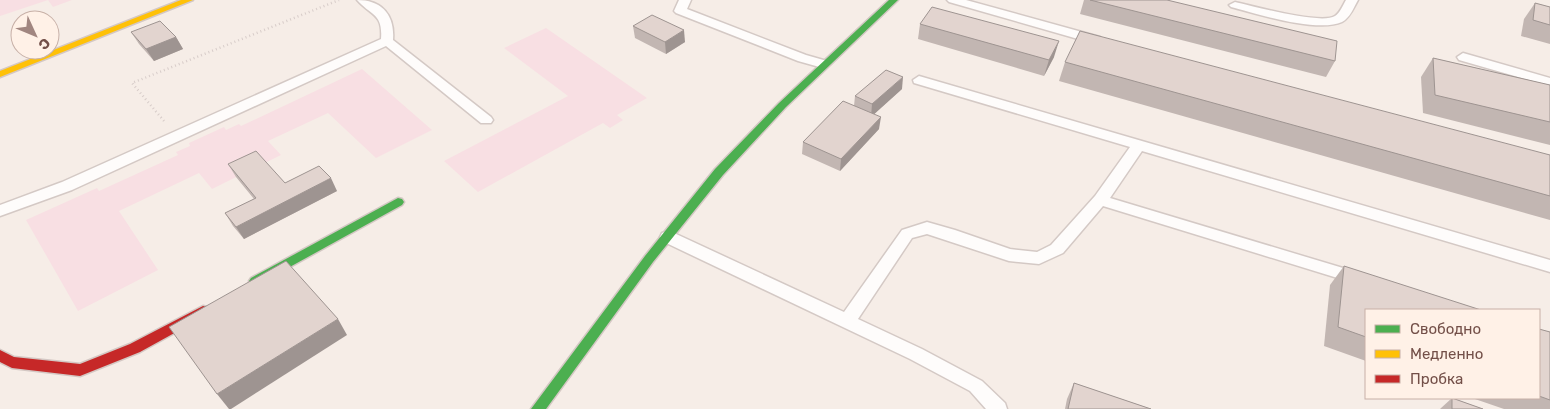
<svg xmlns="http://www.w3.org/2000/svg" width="1550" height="409" viewBox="0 0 1550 409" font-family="Rubik,sans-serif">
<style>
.medical{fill:#f8dfe3}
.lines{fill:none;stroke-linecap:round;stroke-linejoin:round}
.lane-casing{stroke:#d4c9c5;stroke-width:3}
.fast-casing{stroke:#d4c8c4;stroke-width:3}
.slow-casing{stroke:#d4c8c4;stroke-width:3}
.jam-casing{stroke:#d4c8c4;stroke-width:3}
.path{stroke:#d7ccc9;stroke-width:2.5;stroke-dasharray:1 3;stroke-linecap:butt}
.lane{fill:#fefcfb;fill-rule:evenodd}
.fast{fill:#4caf50;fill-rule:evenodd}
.slow{fill:#ffc107;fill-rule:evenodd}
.jam{fill:#c62828;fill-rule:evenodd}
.wall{fill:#c2b6b2}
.shaded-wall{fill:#9e9491}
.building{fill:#e2d4cf;stroke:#9e9491}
</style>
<rect width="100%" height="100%" fill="#f6ede7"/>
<g class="medical">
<polygon points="0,0 72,0 53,7 48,0 0,16"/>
<polygon points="546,28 647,98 617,115 623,120 610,128 603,123 478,192 444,161 568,96 504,48"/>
<polygon points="362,69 432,130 376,158 328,113 268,141 281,155 212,189 199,173 119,211 158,270 78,311 26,220 97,188 99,191 178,155 176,152 190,146 189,143 224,127 226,130 239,124 241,126"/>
</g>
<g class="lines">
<defs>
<g id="lane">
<path d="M357,0C382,0 395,15 393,40L491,117L493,120L491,123H481L386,46L72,190L0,216V205L62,182L381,39C383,13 371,16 357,0Z"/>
<polygon points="679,0 691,0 687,9 806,55 827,61 829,64 823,68 798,61 676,13 674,11"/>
<polygon points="947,0 966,0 1100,37 1102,40 1100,43 1092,43 949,2"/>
<path d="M1346,0H1358C1354,7 1350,18 1342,22C1318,33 1257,14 1231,7L1229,5L1235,2C1253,6 1321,25 1335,16C1340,13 1343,5 1346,0Z"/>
<polygon points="1463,53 1550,78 1550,86 1459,60 1457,57"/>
<polygon points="919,76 1550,260 1550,272 1142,151 1110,198 1363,274 1365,278 1363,282 1357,284 1103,206 1063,253 1039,264 1009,261 927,234 912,238 858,319 922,349 982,381 1005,403 1007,409 986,409 970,391 910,359 662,241 660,237 662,233 668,231 674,233 844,312 902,230 927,222 955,230 1010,249 1037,252 1051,245 1095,196 1130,147 914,83 913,80"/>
</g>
<g id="fast">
<polygon points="889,0 898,0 786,107 723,175 653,262 546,409 531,409 645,256 715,169 779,103"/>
<polygon points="398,198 402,199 404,202 402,205 259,284 251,284 249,281 251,278"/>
</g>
<polygon id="slow" points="181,0 193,0 0,77 0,71"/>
<polygon id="jam" points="203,306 207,307 209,311 207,315 140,352 80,376 12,368 0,362 0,350 14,357 80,364 130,344"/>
</defs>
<use href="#lane" class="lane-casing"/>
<use href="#fast" class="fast-casing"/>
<use href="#slow" class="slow-casing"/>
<use href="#jam" class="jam-casing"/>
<polyline class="path" points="164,121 132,83 339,0"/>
<use href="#lane" class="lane"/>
<use href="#fast" class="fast"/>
<use href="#slow" class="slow"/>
<use href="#jam" class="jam"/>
</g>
<g class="wall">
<polygon points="1084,0 1167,0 1335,61 1326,77 1080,14"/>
<polygon points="1535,3 1550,7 1550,44 1521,36 1524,19"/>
<polygon points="920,24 1054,57 1044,76 918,39"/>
<polygon points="633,26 685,42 666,54 635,38"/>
<polygon points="131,32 176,37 183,49 154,61 139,44"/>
<polygon points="1433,58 1550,85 1550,145 1423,113 1421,77"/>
<polygon points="1065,62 1550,155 1550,220 1059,81"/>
<polygon points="902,89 874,114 879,129 840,171 802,154 803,142 854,106 855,96"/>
<polygon points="228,164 285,183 337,191 244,239 233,226 225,213 254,199 236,177"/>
<polygon points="1344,266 1366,310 1366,361 1324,346 1330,285"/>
<polygon points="1539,329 1550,332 1550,409 1504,409 1472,398 1539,398"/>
<polygon points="1074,383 1151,409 1065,409 1067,399"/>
<polygon points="1452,398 1483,409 1440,409"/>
</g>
<g class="shaded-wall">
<polygon points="684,30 685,42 666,54 665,42"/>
<polygon points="176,37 183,49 154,61 146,49"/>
<polygon points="1059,41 1054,57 1044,76 1049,60"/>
<polygon points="903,77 902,89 871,117 872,104"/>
<polygon points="881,117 879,129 840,171 841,159"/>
<polygon points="331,178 337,191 244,239 236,227"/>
<polygon points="338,319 347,335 231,409 229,409 217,394"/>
</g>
<g class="building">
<polygon points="1090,0 1167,0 1337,41 1335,61"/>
<polygon points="1535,3 1550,7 1550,25 1533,20"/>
<polygon points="932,7 1059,41 1049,60 920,24"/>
<polygon points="652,15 684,30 665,42 633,26"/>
<polygon points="160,21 176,37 146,49 131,32"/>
<polygon points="1080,31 1550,155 1550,196 1065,62"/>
<polygon points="1433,58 1550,85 1550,122 1435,95"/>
<polygon points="886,70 903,77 872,104 855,96"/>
<polygon points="843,101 881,117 841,159 803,142"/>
<polygon points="256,151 285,183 319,166 331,178 236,227 225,213 256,198 228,164"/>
<polygon points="286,261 338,319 217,394 169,327"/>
<polygon points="1344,266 1481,310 1366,310 1366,337 1338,327"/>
<polygon points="1539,329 1550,332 1550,400 1539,396"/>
<polygon points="1074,383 1151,409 1068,409"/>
<polygon points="1452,398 1483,409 1452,409"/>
</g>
<rect x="1365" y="309" width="175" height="90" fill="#fff1e7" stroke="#c7b0a7"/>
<rect x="1375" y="325" width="25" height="8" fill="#4caf50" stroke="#c7b0a7"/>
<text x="1410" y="334" font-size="15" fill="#734f48">Свободно</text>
<rect x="1375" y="350" width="25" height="8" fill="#ffc107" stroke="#c7b0a7"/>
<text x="1410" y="359" font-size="15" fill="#734f48">Медленно</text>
<rect x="1375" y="375" width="25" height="8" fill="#c62828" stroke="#c7b0a7"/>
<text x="1410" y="384" font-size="15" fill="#734f48">Пробка</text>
<g transform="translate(35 35) rotate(134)"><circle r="24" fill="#fff1e7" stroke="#c7b0a7"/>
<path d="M0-4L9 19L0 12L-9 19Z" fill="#a18680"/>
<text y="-8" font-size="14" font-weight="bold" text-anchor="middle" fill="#734f48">С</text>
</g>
</svg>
